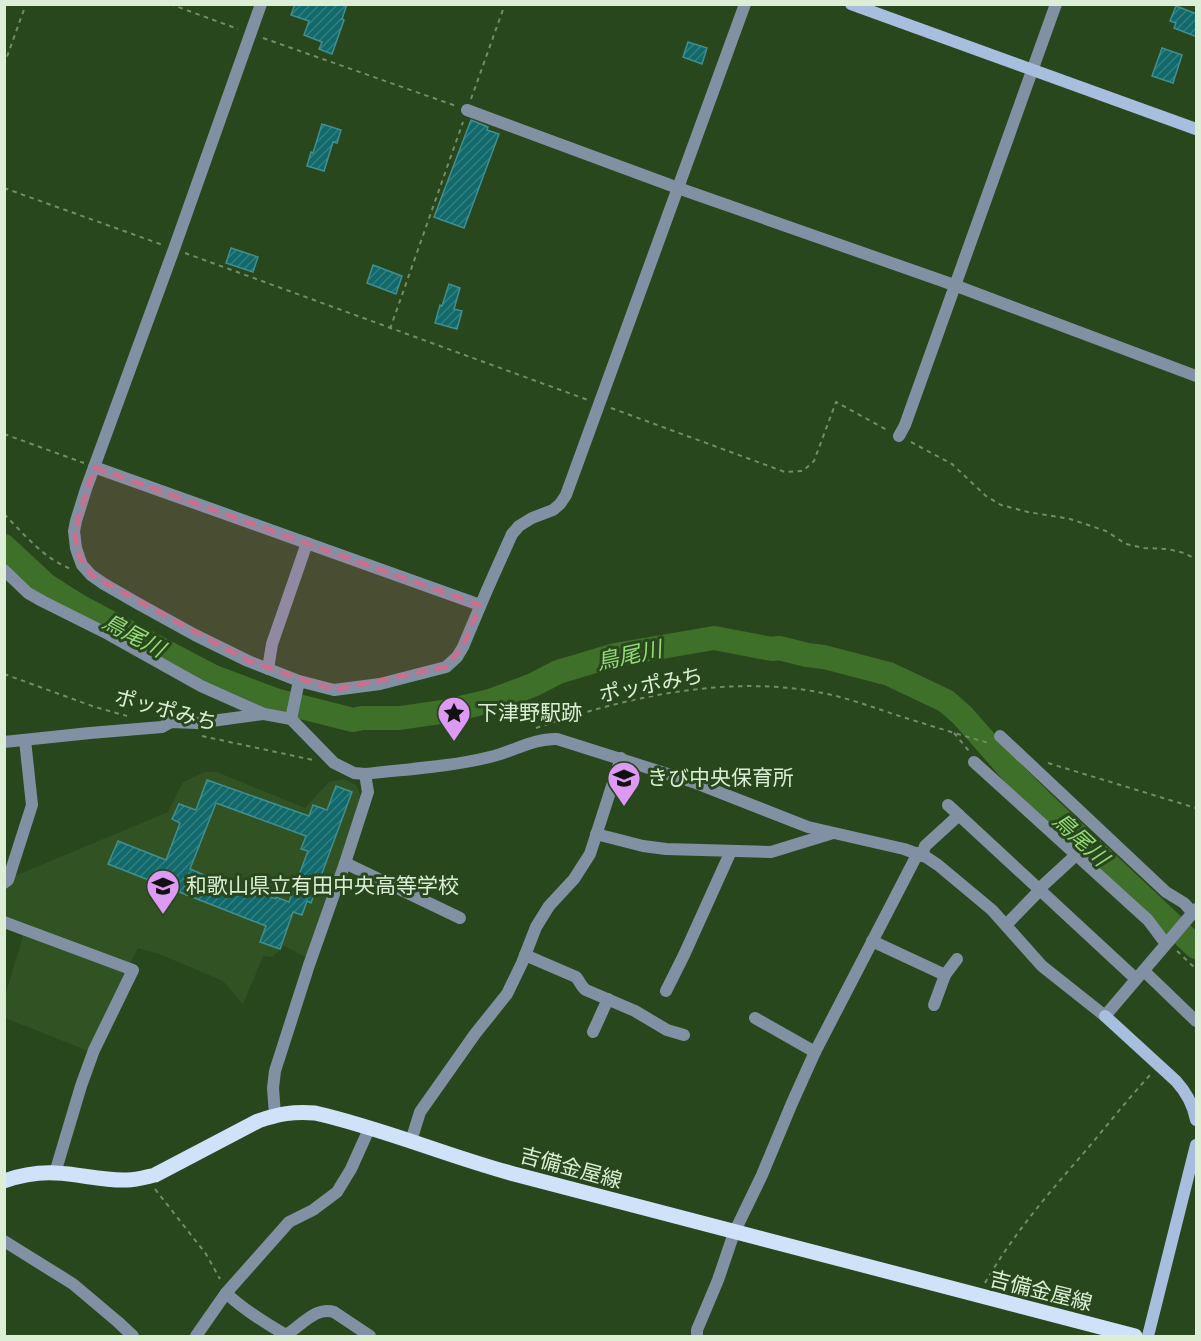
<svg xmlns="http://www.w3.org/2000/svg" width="1201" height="1341" viewBox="0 0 1201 1341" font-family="'Work Sans','Noto Sans JP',sans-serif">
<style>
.built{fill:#315323}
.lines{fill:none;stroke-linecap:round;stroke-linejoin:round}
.river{stroke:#3f7029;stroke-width:24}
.building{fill:url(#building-hatch);stroke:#418f91;stroke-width:1.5;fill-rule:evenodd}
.path{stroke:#738c69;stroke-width:2;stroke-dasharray:4.5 4.5;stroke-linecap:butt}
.street{stroke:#8290a4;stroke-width:12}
.secondary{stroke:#a8bede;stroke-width:12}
.primary{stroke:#d0e1fa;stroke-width:15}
.marked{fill:#cc6e8c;fill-opacity:0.2;stroke:#cc6e8c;stroke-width:4.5;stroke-dasharray:12 8;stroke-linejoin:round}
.labels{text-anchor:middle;stroke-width:6;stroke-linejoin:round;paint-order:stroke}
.street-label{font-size:21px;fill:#dceed5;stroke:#29471c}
.poi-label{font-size:21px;fill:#dceed5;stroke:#29471c;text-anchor:start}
.water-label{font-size:22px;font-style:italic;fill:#95da79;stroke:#29471c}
</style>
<defs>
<pattern id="building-hatch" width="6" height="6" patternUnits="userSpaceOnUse" patternTransform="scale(1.5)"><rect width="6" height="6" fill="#11696b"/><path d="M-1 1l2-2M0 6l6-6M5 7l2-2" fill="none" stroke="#337f7f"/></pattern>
</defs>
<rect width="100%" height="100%" fill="#29471c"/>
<polygon class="built" points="205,772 217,772 305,808 329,782 344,779 356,785 360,794 356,814 306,957 284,946 272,957 263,956 243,1004 223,981 159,954 138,948 88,1051 5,1018 5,996 24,933 5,926 5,880 168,812 183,782"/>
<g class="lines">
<polyline class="river" points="4,546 46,585 79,606 214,677 278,701 353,720 362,718 400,718 448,711 490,701 533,685 558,672 615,655 714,638 772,649 779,648 807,655 824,657 889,674 946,701 962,715 1013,773 1043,803 1196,947"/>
</g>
<g class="building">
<polygon points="295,4 347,4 342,19 344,20 332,54 319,49 322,42 304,35 309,21 291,15"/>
<polygon points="1176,6 1197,14 1197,37 1174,28 1176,23 1170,21"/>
<polygon points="688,42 707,48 702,64 683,57"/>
<polygon points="1162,48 1182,55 1173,83 1152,76"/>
<polygon points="471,120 488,127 487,130 499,134 464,228 434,217"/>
<polygon points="322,124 341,130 337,143 333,142 324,171 307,166 311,152 313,153"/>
<polygon points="231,248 258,257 253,272 226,263"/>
<polygon points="373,265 402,276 396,294 367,283"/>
<polygon points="449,284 460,288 454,309 462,311 457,329 435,323 440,305 442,306"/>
<path d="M207,780L309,816L313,805L327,810L336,786L352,792L311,903L307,901L302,915L293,912L280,949L260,942L266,926L108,864L118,841L166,860L180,823L172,819L179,804L196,810ZM216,803L306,836L301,849L308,851L289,902L276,897V899L223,879L221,882L190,869Z"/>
</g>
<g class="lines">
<g class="path">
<polyline points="170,4 238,29"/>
<polyline points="263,38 456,106"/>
<polyline points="4,65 26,4"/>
<polyline points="471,99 505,4"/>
<polyline points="4,188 163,245"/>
<polyline points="185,253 588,400"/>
<polyline points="390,329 463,122"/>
<polyline points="611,408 785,472 803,471 814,461 836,402 887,430"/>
<polyline points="4,434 84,463"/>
<polyline points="911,442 952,464 986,496 1001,505 1028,512 1070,519 1106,531 1126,544 1144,548 1168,549 1184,553 1196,559"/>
<path d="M4,514C25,535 43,558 71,569"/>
<polyline points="4,674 95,707 127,716"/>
<path d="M536,728C626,697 728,674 823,693C847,698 870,706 893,714C925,724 957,734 989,743"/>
<polyline points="954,733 969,751"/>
<polyline points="202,736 313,760"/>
<polyline points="1048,763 1196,808"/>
<polyline points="1177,951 1196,969"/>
<polyline points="155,1189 206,1254 220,1279"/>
<path d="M985,1283C1012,1236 1047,1195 1082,1155C1105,1128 1127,1100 1151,1074"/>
</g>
<g class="street">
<polyline points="261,4 174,249 86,489 76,521 74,531 76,548 79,557 82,565 91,575 104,584 137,603 195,635 248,661 299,681 334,690 380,684 446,667 457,657 463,647 487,590 512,534 519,526 532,518 553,510 560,504 566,495 745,4"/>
<polyline points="467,110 678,188 954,285 1196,376"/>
<polyline points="899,436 905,425 1056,4"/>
<polyline points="94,467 480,605"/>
<path d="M4,570L28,593L42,601L108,634L201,686L264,714L291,719L334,763L354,773L365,774C407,769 449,767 490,757C512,752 534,738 557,739L693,782L808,827L904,849L926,857L938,865L992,910L1042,966L1105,1016L1196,909"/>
<polyline points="268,669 272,644 307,543"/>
<polyline points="291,719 299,681"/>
<polyline points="1000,736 1166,892 1184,903 1193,913"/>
<polyline points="4,742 90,733 162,727 171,722 197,723 263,714"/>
<polyline points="974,762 1148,920 1166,944"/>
<polyline points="948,805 1136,979"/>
<polyline points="596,834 643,846 666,849 771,852 833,833"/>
<polyline points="922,856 925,846 959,815"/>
<polyline points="345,863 460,918"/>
<polyline points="4,883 8,880 32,805 25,740"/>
<polyline points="1039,889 1076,855"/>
<polyline points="4,922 133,970 94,1050 81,1086 55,1173"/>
<polyline points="1006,925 1040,890"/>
<polyline points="872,941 945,975"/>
<path d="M525,955L576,977C580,981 581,987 586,990L635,1011L667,1030L684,1035"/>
<polyline points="1144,971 1196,1021"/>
<polyline points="666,991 684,955 731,851"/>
<polyline points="934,1005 945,975 957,959"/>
<polyline points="755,1018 815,1052"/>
<polyline points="593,1032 608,999"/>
<polyline points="275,1115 273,1088 275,1071 309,965 345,863 368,792 365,774"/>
<polyline points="411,1141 420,1112 475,1034 507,994 522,963 536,927 549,906 574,879 590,854 621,758"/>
<polyline points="4,1241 73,1284 118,1322 133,1336"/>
<path d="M226,1293C244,1310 265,1323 286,1335C301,1326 316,1306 334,1312L370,1336"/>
<polyline points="196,1336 226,1293 289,1222 313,1210 337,1192 351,1169 369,1129"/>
<polyline points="697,1336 697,1330 718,1280 734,1233 762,1175 792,1103 815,1052 918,853"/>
</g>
<g class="secondary">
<polyline points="851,4 1196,129"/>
<path d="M1105,1016L1176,1081C1187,1093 1193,1104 1196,1120"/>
<polyline points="1148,1336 1196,1145"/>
</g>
<path class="primary" d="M4,1181C21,1175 38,1172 56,1173C80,1174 103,1181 127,1180C137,1180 146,1177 155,1175L258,1121C278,1114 294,1111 315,1113C382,1128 447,1156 514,1174C721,1229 928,1284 1135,1336"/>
</g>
<path class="marked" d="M94,467L480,605L463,647L446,667L334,690L248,661L91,575L79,557L74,531Z"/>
<defs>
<symbol id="sight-pin" viewBox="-11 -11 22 30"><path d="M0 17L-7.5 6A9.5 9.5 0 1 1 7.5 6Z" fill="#dd99f4" stroke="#29471c"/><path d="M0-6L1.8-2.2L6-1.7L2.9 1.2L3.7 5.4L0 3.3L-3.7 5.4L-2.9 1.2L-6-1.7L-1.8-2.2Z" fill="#111"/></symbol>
<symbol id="school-pin" viewBox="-11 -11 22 30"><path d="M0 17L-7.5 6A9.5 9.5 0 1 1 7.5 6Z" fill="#dd99f4" stroke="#29471c"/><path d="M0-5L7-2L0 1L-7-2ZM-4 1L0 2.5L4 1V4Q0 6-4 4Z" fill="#111"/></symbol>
</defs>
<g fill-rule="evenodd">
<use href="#sight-pin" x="435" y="694" width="38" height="52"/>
<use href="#school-pin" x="605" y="759" width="38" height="52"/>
<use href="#school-pin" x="144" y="867" width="38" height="52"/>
</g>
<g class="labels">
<g class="street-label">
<text transform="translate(651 685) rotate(-11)" y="7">ポッポみち</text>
<text transform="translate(166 710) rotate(15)" y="7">ポッポみち</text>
<text transform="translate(571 1168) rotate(15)" y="7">吉備金屋線</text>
<text transform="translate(1041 1291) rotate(14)" y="7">吉備金屋線</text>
</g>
<g class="poi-label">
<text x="477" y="720">下津野駅跡</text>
<text x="647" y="785">きび中央保育所</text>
<text x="186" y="893">和歌山県立有田中央高等学校</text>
</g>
<g class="water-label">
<text transform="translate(134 635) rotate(28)" y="8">鳥尾川</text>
<text transform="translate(629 655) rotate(-12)" y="8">鳥尾川</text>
<text transform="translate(1081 839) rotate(43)" y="8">鳥尾川</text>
</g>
</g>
<rect width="1201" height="1341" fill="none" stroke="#dceed5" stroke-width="12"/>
</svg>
